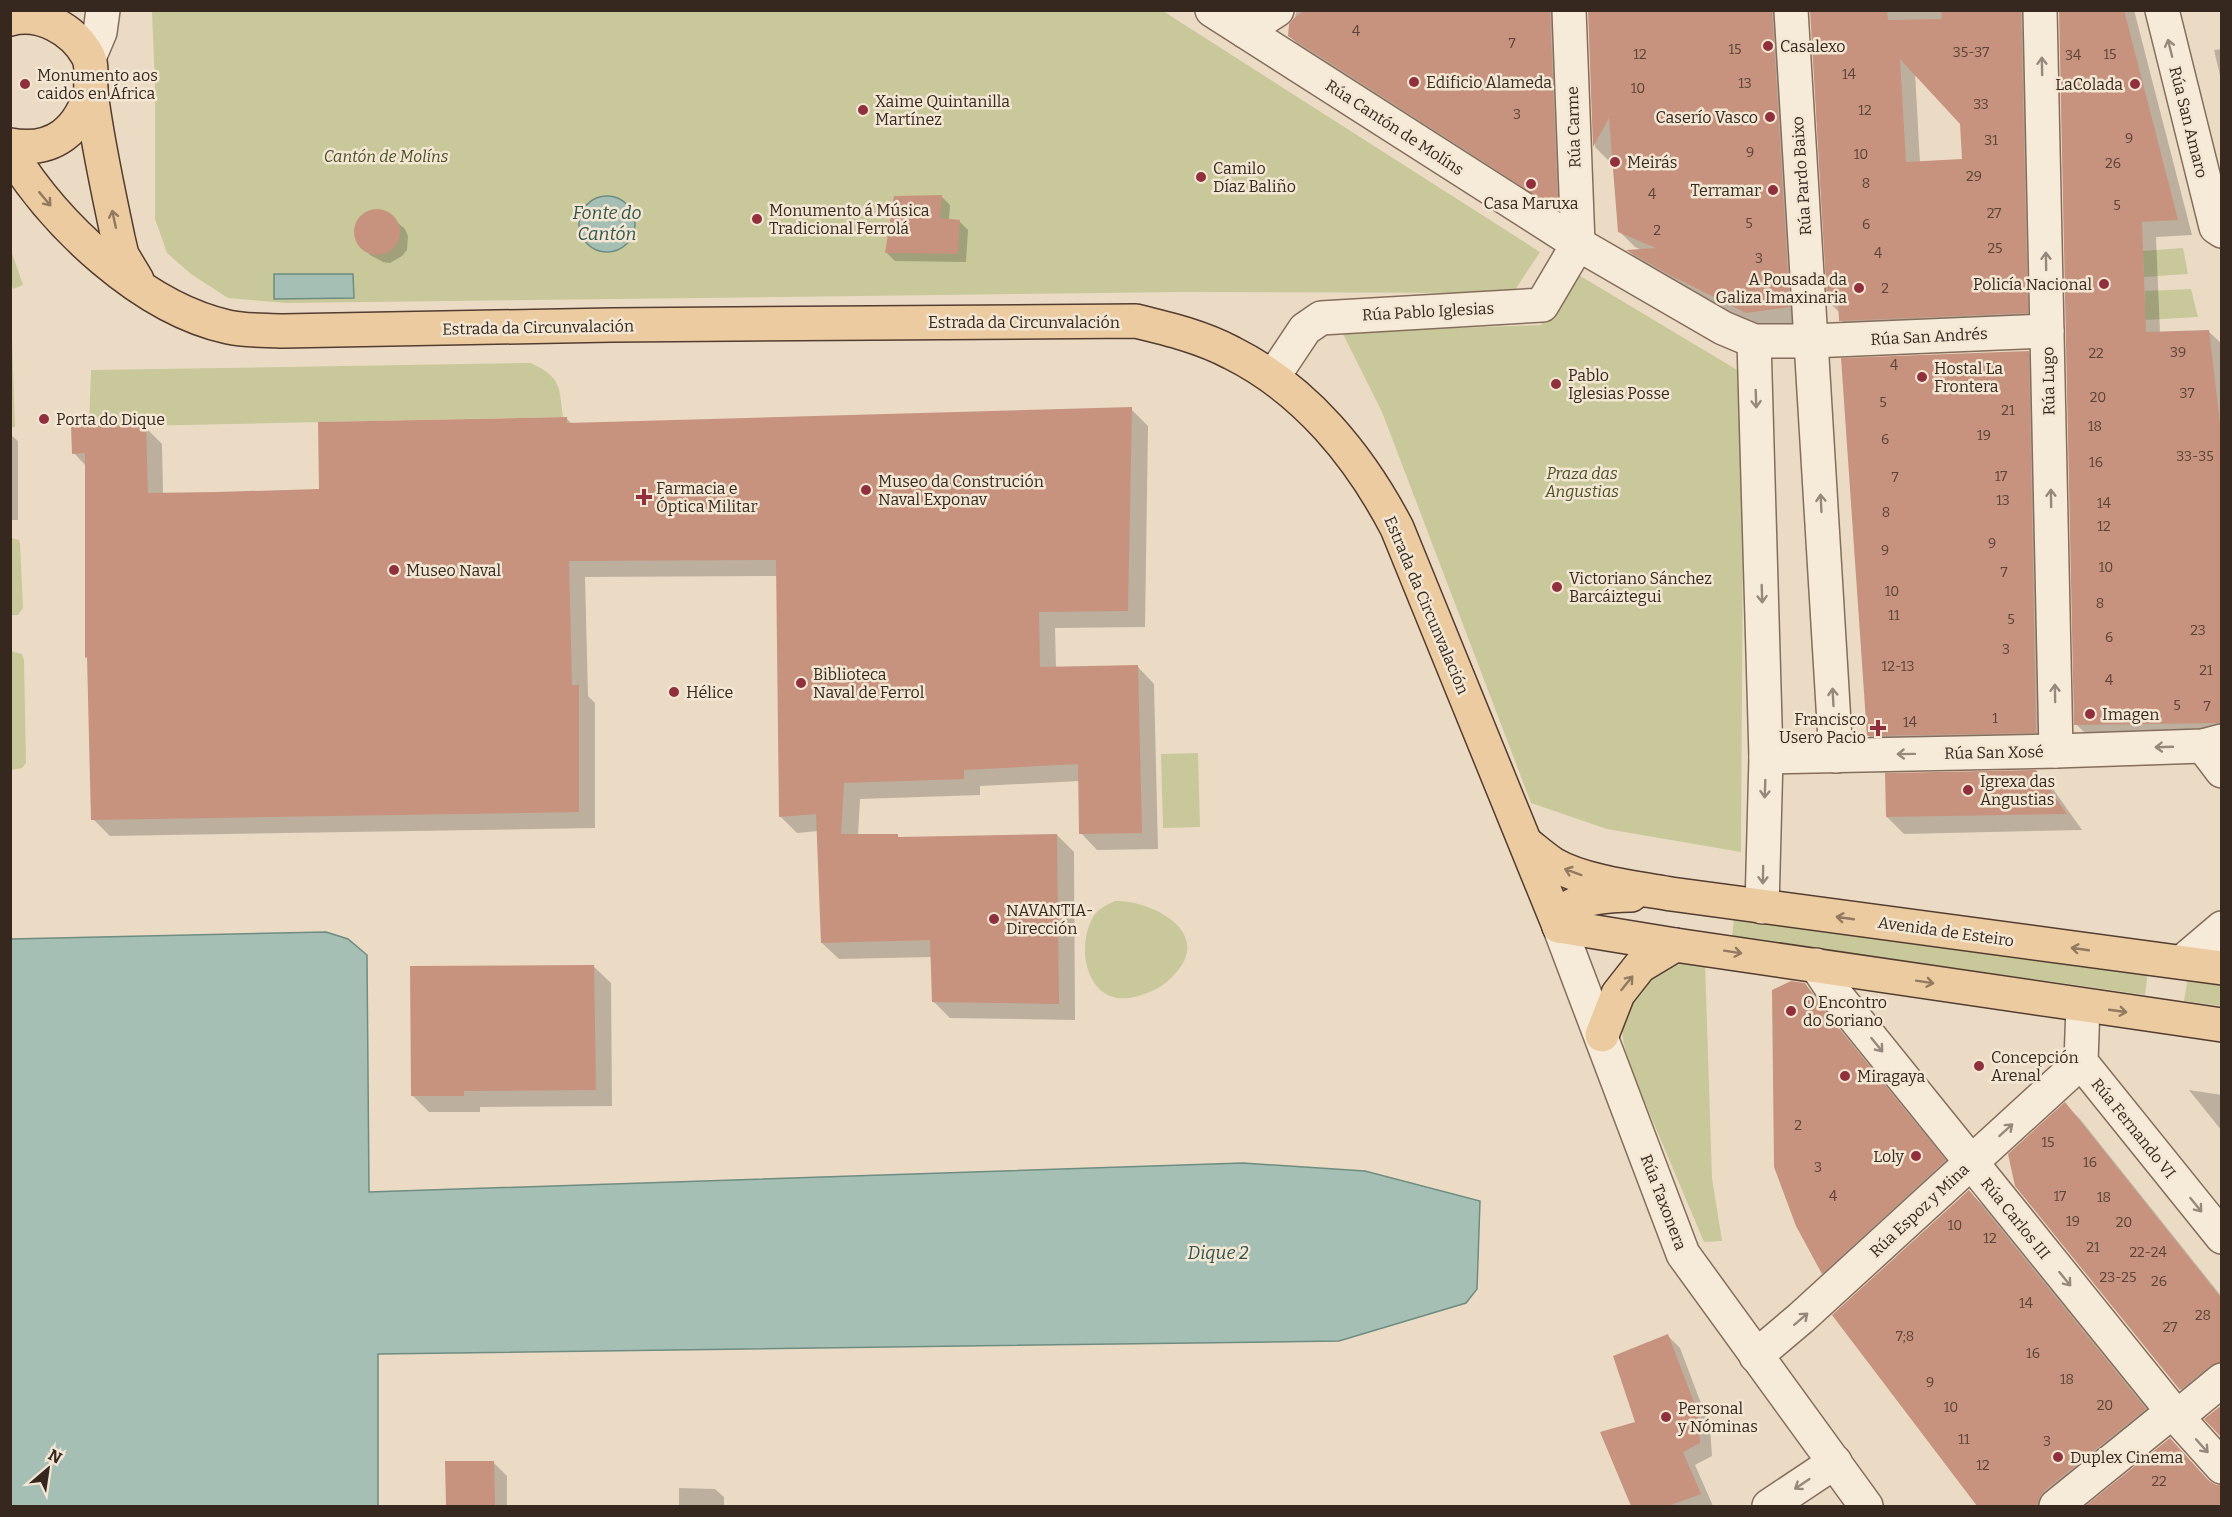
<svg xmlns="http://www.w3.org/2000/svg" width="2232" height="1517" viewBox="0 0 2232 1517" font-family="Bitter,serif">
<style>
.green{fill:#c9c89a}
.water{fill:#a6bfb5;stroke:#6e8c81;stroke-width:1.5}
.shadow{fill:#0003;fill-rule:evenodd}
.building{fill:#c7937e;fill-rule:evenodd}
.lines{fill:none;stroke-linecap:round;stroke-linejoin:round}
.minor-casing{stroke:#856d5c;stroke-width:36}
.major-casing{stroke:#533c30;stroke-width:36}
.minor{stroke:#f6ead8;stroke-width:33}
.major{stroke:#eccba0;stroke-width:33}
.oneway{stroke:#96897c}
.oneway2{stroke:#917a60}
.poi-dot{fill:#90303c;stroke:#f3e7d4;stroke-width:2}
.labels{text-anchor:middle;stroke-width:5;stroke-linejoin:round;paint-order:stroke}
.number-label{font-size:14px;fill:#5a4337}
.poi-label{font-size:16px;fill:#36281f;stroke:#f3e7d4;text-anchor:start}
.street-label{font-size:16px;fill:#36281f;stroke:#f3e7d4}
.park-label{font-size:16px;font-style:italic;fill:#4b5127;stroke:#f3e7d4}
.water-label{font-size:18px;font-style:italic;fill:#30554e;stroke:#f3e7d4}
</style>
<rect width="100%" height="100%" fill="#ebdbc5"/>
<g class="green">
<polygon points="277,10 1163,11 1540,252 1513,293 1183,292 286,303 228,298 191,274 167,253 155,219 155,83 152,12"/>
<polygon points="2183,248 2188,274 2144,277 2143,251"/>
<polygon points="11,250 23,285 13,289 11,282"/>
<polygon points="1572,271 1744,374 1741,852 1607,829 1531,803 1382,412 1342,332 1541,325"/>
<polygon points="2191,289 2198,317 2145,320 2145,291"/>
<polygon points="11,335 12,339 15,427 10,427"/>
<path d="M531,363C561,378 559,385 563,417L89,427L91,370Z"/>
<polygon points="11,538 19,540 20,543 23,608 18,615 11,615"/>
<polygon points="10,651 22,654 24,660 26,763 22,768 11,770"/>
<polygon points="1198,753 1200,827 1163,828 1161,754"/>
<path d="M1115,901C1153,900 1216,934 1173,976C1163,987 1152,992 1138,996C1089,1011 1074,951 1093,917C1098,909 1106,905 1115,901Z"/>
<polygon points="1734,919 1861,937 1887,936 2148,971 2145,995 1732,936"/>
<path d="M1705,962L1712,1178L1722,1241L1704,1242L1630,1067C1620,1033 1617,1018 1640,989C1645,983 1649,975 1655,971C1671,963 1689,963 1705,962Z"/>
<polygon points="2188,977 2221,982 2221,1006 2184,1001"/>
</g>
<g class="water">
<circle cx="607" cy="224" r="28"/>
<polygon points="274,274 353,274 354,298 274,299"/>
<polygon points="326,932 348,939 367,955 369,1192 1243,1163 1365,1171 1480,1201 1477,1289 1466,1303 1339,1341 378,1354 378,1506 11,1506 11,939"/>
</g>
<g class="shadow">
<polygon points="1297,10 1573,10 1570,221 1305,51 1289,36"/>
<polygon points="1589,10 1795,10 1805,322 1762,328 1684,289 1643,265 1629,251 1642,250 1635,247 1619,231 1613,153 1609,161 1595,147"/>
<path d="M1811,10H2044L2042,328L1856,336L1841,320L1840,313L1829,302ZM1915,72L1961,123L1963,161L1920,163Z"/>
<polygon points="2060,10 2134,10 2192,235 2156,237 2160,333 2208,331 2222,344 2222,738 2091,739 2076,724"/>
<polygon points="2222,49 2222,84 2214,50"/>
<polygon points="942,197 950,205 949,220 959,221 968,230 966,262 895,261 886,252"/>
<polygon points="370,211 384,211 405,229 408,236 407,250 402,256 390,263 383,262 370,255 361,246 356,233 359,220"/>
<polygon points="2028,352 2039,363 2046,743 1879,746 1868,735"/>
<polygon points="1131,409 1148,426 1145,627 1055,628 1056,669 1138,667 1154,684 1158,849 1097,850 1081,833 1080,781 980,786 980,795 860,799 858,836 899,838 1057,835 1074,852 1075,1020 950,1018 933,1001 932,957 839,959 822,943 818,831 797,833 780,816 778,576 585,577 588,696 595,703 595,828 110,836 93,819 88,659 86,657 86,466 74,453 145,427 162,444 163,494 320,490 566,418 572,424"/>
<polygon points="10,434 18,441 18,520 10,520"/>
<polygon points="2036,772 2053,789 2082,830 1904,834 1887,817"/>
<polygon points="593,966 611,983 612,1106 480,1107 480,1112 429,1112 412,1095"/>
<polygon points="1804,984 1819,999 1836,1024 1959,1175 1837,1287 1823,1273"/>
<polygon points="2189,1090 2222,1095 2222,1131"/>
<polygon points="2065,1104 2080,1119 2222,1297 2222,1383 2196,1404 2181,1389 2016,1185"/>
<polygon points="1969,1192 1984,1206 2160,1424 2059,1506 1979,1506 1834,1316"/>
<polygon points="1667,1335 1680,1348 1710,1427 1712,1456 1695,1465 1713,1506 1633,1506 1602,1433 1637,1423"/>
<polygon points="2170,1440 2211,1483 2222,1487 2222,1506 2088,1506"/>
<polygon points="447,1463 494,1463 507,1476 507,1506 447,1506"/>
<polygon points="679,1488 715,1489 724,1497 724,1506 679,1506"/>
</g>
<g class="building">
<polygon points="1305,10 1550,10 1558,204 1554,207 1288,36 1289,24 1294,18"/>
<polygon points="1588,10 1772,10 1790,307 1746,313 1668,274 1626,250 1656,248 1618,232 1609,118 1593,147"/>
<path d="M1810,10H1887L1888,20L1942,19L1941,10H2021L2028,313L1839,321L1838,301L1827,303ZM1900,59L1960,124L1962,159L1906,162Z"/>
<polygon points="2059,10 2124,10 2178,220 2142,222 2146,332 2209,330 2222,440 2222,723 2074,725"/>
<polygon points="942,195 940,218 960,220 958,254 885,253 894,196"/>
<circle cx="377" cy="232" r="23"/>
<polygon points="2029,351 2036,733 1867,736 1841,358"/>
<polygon points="1132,407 1128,611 1039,612 1040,667 1138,665 1142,833 1079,834 1078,764 964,770 964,779 844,783 841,834 898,834 898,837 1057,834 1059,1004 932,1002 930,940 821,943 816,814 779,817 776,560 569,561 572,685 579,685 579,812 91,820 87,657 85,658 85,453 72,454 71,426 146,425 148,493 216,492 319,489 318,422 567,417 567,423"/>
<polygon points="2036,770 2067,814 1886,817 1885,773"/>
<polygon points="594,965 596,1090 464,1091 464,1096 411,1096 410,966"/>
<polygon points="1791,981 1805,983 1822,1008 1946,1160 1822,1274 1796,1226 1774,1167 1772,990"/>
<polygon points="2065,1102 2222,1299 2222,1362 2210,1366 2180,1390 2015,1186 2008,1154"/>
<polygon points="1969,1190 2146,1409 2044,1491 2039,1499 2038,1506 1977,1506 1832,1315"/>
<polygon points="1668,1334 1698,1413 1700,1443 1683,1452 1701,1494 1668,1506 1631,1506 1600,1432 1635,1422 1613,1356"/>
<polygon points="2222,1405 2222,1438 2204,1419"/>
<polygon points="2170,1438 2208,1480 2216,1485 2222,1485 2222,1506 2085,1506"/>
<polygon points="445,1461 494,1461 495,1506 446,1506"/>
</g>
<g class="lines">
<defs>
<g id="minor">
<polyline points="1212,10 1578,244 1723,328 1754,341 1811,341 2047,331"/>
<polyline points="1569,10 1578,244"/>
<polyline points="1791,10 1836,756"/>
<polyline points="2040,10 2056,751"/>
<polyline points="2162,10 2216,227 2222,231"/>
<polyline points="1245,31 1277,10"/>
<polyline points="89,58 100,32 103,10"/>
<polyline points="1754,341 1766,757 1762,907"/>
<polyline points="1273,377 1305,329 1321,318 1542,305 1578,244"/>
<polyline points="2203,746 2222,771"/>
<polyline points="1766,757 2056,751 2203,746 2222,741"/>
<polyline points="1559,926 1683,1254 1866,1506"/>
<polyline points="2182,962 2222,928"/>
<polyline points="1816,965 1837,996 2177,1417 2222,1467"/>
<polyline points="2083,1006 2081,1062 2222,1237"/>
<polyline points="1756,1356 1801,1318 2081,1062"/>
<polyline points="2177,1417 2222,1380"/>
<polyline points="1769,1506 1835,1462"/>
<polyline points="2056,1506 2172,1412"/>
</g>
<g id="major">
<path d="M10,19C40,11 73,29 88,56C93,66 90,81 91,92C97,141 108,190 118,238L122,255L137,280"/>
<path d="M10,145C54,153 80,130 91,90"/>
<path d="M10,152C55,225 142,308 228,327C246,331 265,330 283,331L612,325L1136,321C1169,329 1202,337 1232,353C1306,390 1360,457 1397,528L1559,926"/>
<path d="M1527,844C1536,851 1544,858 1553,864C1584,882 1636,888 1671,894L2222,968"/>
<polyline points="1559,926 1675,945 2222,1025"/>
<path d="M1559,926C1560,922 1562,915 1564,912C1576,897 1614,895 1631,895"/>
<polyline points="1602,1035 1618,994 1640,966 1675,945"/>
</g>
</defs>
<use href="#minor" class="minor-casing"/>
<use href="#major" class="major-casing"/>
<use href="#minor" class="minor"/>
<use href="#major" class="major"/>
</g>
<defs><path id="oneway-shaft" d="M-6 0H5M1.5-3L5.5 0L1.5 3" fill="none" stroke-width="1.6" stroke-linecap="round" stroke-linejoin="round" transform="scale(1.5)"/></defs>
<g class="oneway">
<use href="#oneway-shaft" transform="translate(2170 48) rotate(-104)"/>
<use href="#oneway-shaft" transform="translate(2042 66) rotate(-91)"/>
<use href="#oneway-shaft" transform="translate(2046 261) rotate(-91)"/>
<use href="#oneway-shaft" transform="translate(1756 399) rotate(88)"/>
<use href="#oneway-shaft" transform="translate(2051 498) rotate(-91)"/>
<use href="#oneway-shaft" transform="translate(1821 503) rotate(-93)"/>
<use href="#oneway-shaft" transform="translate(1762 594) rotate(88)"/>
<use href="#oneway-shaft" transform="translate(2055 693) rotate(-91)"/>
<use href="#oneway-shaft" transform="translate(1833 697) rotate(-93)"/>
<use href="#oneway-shaft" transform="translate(2164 747) rotate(178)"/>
<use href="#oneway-shaft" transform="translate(1906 754) rotate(179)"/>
<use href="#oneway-shaft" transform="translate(1765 789) rotate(92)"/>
<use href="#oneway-shaft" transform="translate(1763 875) rotate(91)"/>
<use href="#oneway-shaft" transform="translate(1877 1045) rotate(51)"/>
<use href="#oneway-shaft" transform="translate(2006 1130) rotate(-42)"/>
<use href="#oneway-shaft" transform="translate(2196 1205) rotate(51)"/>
<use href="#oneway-shaft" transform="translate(2065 1279) rotate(51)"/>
<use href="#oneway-shaft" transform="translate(1801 1319) rotate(-41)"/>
<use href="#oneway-shaft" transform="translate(2202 1446) rotate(48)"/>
<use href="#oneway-shaft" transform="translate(1802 1484) rotate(146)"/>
</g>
<g class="oneway2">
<use href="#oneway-shaft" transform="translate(45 199) rotate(50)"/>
<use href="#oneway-shaft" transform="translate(114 219) rotate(-102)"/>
<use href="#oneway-shaft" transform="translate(1573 872) rotate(-160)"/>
<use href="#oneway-shaft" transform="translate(1845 918) rotate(-172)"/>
<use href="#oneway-shaft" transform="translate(2080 949) rotate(-172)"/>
<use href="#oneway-shaft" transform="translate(1733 952) rotate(9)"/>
<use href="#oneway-shaft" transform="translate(1925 982) rotate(9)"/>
<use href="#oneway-shaft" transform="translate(1627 983) rotate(-51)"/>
<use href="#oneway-shaft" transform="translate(2118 1011) rotate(8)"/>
</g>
<g class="poi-dot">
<circle cx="1768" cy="46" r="6"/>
<circle cx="1414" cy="82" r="6"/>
<circle cx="25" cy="84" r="6"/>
<circle cx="2135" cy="84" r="6"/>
<circle cx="863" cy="110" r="6"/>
<circle cx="1770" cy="117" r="6"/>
<circle cx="1615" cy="162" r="6"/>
<circle cx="1201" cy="177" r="6"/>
<circle cx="1531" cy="184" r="6"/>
<circle cx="1773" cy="190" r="6"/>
<circle cx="757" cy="219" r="6"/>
<circle cx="2104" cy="284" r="6"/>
<circle cx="1859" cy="288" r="6"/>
<circle cx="1922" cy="377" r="6"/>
<circle cx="1556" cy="384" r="6"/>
<circle cx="44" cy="419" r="6"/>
<circle cx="866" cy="490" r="6"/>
<path d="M641 488h6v6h6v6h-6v6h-6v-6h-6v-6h6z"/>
<circle cx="394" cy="570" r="6"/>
<circle cx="1557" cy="587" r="6"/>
<circle cx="801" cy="683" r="6"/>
<circle cx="674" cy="692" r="6"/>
<circle cx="2090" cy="714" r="6"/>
<path d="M1875 719h6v6h6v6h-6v6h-6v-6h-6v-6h6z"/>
<circle cx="1968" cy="790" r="6"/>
<circle cx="994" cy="919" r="6"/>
<circle cx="1791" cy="1011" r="6"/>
<circle cx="1979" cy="1066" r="6"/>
<circle cx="1845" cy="1076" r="6"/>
<circle cx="1916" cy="1156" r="6"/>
<circle cx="1666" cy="1417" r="6"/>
<circle cx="2058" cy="1457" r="6"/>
</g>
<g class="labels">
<g class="number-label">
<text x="1356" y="36">4</text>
<text x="1512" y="48">7</text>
<text x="1735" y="54">15</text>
<text x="1971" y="57">35-37</text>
<text x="1640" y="59">12</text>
<text x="2110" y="59">15</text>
<text x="2073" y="60">34</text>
<text x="1849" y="79">14</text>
<text x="1745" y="88">13</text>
<text x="1638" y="93">10</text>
<text x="1981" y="109">33</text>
<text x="1865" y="115">12</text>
<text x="1517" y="119">3</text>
<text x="2129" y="143">9</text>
<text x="1991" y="145">31</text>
<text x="1750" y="157">9</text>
<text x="1861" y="159">10</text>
<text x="2113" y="168">26</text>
<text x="1974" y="181">29</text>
<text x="1866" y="188">8</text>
<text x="1652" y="199">4</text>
<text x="2117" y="210">5</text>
<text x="1994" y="218">27</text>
<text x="1749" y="228">5</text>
<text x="1866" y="229">6</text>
<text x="1657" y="235">2</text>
<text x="1995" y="253">25</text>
<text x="1878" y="258">4</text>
<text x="1759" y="263">3</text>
<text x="1885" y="293">2</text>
<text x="2178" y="357">39</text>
<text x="2096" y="358">22</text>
<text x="1894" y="370">4</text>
<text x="2187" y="398">37</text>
<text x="2098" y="402">20</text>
<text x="1883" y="407">5</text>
<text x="2008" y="415">21</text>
<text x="2095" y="431">18</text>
<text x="1984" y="440">19</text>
<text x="1885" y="444">6</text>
<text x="2195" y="461">33-35</text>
<text x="2096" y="467">16</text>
<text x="2001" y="481">17</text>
<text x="1895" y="482">7</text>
<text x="2003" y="505">13</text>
<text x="2104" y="508">14</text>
<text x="1886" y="517">8</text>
<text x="2104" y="531">12</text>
<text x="1992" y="548">9</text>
<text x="1885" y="555">9</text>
<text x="2106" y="572">10</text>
<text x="2004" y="577">7</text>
<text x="1892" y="596">10</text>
<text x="2100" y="608">8</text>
<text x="1894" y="620">11</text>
<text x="2011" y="624">5</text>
<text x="2198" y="635">23</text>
<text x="2109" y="642">6</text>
<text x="2006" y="654">3</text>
<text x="1898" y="671">12-13</text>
<text x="2206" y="675">21</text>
<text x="2109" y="685">4</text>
<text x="2177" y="710">5</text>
<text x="2207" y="711">7</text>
<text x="1995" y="723">1</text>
<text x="1910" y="727">14</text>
<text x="1798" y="1130">2</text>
<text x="2048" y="1147">15</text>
<text x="2090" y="1167">16</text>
<text x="1818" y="1172">3</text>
<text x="1833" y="1201">4</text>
<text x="2060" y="1201">17</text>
<text x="2104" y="1202">18</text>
<text x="2073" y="1226">19</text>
<text x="2124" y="1227">20</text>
<text x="1955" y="1230">10</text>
<text x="1990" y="1243">12</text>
<text x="2093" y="1252">21</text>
<text x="2148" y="1257">22-24</text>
<text x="2118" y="1282">23-25</text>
<text x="2159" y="1286">26</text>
<text x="2026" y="1308">14</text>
<text x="2203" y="1320">28</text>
<text x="2170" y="1332">27</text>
<text x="1905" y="1341">7;8</text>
<text x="2033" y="1358">16</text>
<text x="2067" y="1384">18</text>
<text x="1930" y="1387">9</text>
<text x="2105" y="1410">20</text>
<text x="1951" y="1412">10</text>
<text x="1964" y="1444">11</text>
<text x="2047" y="1446">3</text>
<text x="1983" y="1470">12</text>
<text x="2159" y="1486">22</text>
</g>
<g class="poi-label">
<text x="1780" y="52">Casalexo</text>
<text x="37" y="81">Monumento aos<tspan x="37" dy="18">caidos en África</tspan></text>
<text x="1426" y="88">Edificio Alameda</text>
<text x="2123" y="90" text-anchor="end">LaColada</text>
<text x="875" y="107">Xaime Quintanilla<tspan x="875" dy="18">Martínez</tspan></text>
<text x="1758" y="123" text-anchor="end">Caserío Vasco</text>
<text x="1627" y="168">Meirás</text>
<text x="1213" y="174">Camilo<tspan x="1213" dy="18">Díaz Baliño</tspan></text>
<text x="1761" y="196" text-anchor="end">Terramar</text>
<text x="1531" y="209" text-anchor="middle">Casa Maruxa</text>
<text x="769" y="216">Monumento á Música<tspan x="769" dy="18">Tradicional Ferrolá</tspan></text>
<text x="1847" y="285" text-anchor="end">A Pousada da<tspan x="1847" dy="18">Galiza Imaxinaria</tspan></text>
<text x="2092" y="290" text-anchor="end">Policía Nacional</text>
<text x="1934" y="374">Hostal La<tspan x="1934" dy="18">Frontera</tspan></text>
<text x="1568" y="381">Pablo<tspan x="1568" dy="18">Iglesias Posse</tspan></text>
<text x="56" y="425">Porta do Dique</text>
<text x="878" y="487">Museo da Construción<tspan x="878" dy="18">Naval Exponav</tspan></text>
<text x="656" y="494">Farmacia e<tspan x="656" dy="18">Óptica Militar</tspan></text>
<text x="406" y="576">Museo Naval</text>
<text x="1569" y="584">Victoriano Sánchez<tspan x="1569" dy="18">Barcáiztegui</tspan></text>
<text x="813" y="680">Biblioteca<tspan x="813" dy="18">Naval de Ferrol</tspan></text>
<text x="686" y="698">Hélice</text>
<text x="2102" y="720">Imagen</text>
<text x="1866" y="725" text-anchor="end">Francisco<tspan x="1866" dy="18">Usero Pacio</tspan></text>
<text x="1980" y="787">Igrexa das<tspan x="1980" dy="18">Angustias</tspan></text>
<text x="1006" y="916">NAVANTIA-<tspan x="1006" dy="18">Dirección</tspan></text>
<text x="1803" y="1008">O Encontro<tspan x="1803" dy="18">do Soriano</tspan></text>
<text x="1991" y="1063">Concepción<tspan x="1991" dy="18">Arenal</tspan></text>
<text x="1857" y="1082">Miragaya</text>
<text x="1904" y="1162" text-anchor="end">Loly</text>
<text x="1678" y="1414">Personal<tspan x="1678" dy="18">y Nóminas</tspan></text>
<text x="2070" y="1463">Duplex Cinema</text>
</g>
<g class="street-label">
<text transform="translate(2189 122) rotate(76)" y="6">Rúa San Amaro</text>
<text transform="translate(1395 127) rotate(33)" y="6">Rúa Cantón de Molíns</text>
<text transform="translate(1573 127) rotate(-92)" y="6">Rúa Carme</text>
<text transform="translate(1801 176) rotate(-94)" y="6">Rúa Pardo Baixo</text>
<text transform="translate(1428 311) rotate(-3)" y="6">Rúa Pablo Iglesias</text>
<text x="1024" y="328">Estrada da Circunvalación</text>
<text transform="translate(538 327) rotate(-1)" y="6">Estrada da Circunvalación</text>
<text transform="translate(1929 336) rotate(-3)" y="6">Rúa San Andrés</text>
<text transform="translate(2048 381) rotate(-91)" y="6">Rúa Lugo</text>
<text transform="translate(1427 605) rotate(67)" y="6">Estrada da Circunvalación</text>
<text transform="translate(1994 752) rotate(-1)" y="6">Rúa San Xosé</text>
<text transform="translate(1946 931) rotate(8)" y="6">Avenida de Esteiro</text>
<text transform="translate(2134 1128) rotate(51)" y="6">Rúa Fernando VI</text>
<text transform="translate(1664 1202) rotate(69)" y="6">Rúa Taxonera</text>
<text transform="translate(1919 1210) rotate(-43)" y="6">Rúa Espoz y Mina</text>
<text transform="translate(2016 1218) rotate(51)" y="6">Rúa Carlos III</text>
</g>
<g class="park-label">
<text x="386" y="162">Cantón de Molíns</text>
<text x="1582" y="479">Praza das<tspan x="1582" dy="18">Angustias</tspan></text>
</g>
<g class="water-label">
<text x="607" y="219">Fonte do<tspan x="607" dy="21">Cantón</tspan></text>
<text x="1218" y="1259">Dique 2</text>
</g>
</g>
<rect width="2232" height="1517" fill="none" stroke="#36281f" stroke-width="24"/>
<g transform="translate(48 1469) rotate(29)" stroke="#f3e7d4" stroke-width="4.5" paint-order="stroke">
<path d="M0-4.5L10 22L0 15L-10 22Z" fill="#36281f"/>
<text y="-9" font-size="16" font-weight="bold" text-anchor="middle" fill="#36281f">N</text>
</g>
</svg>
